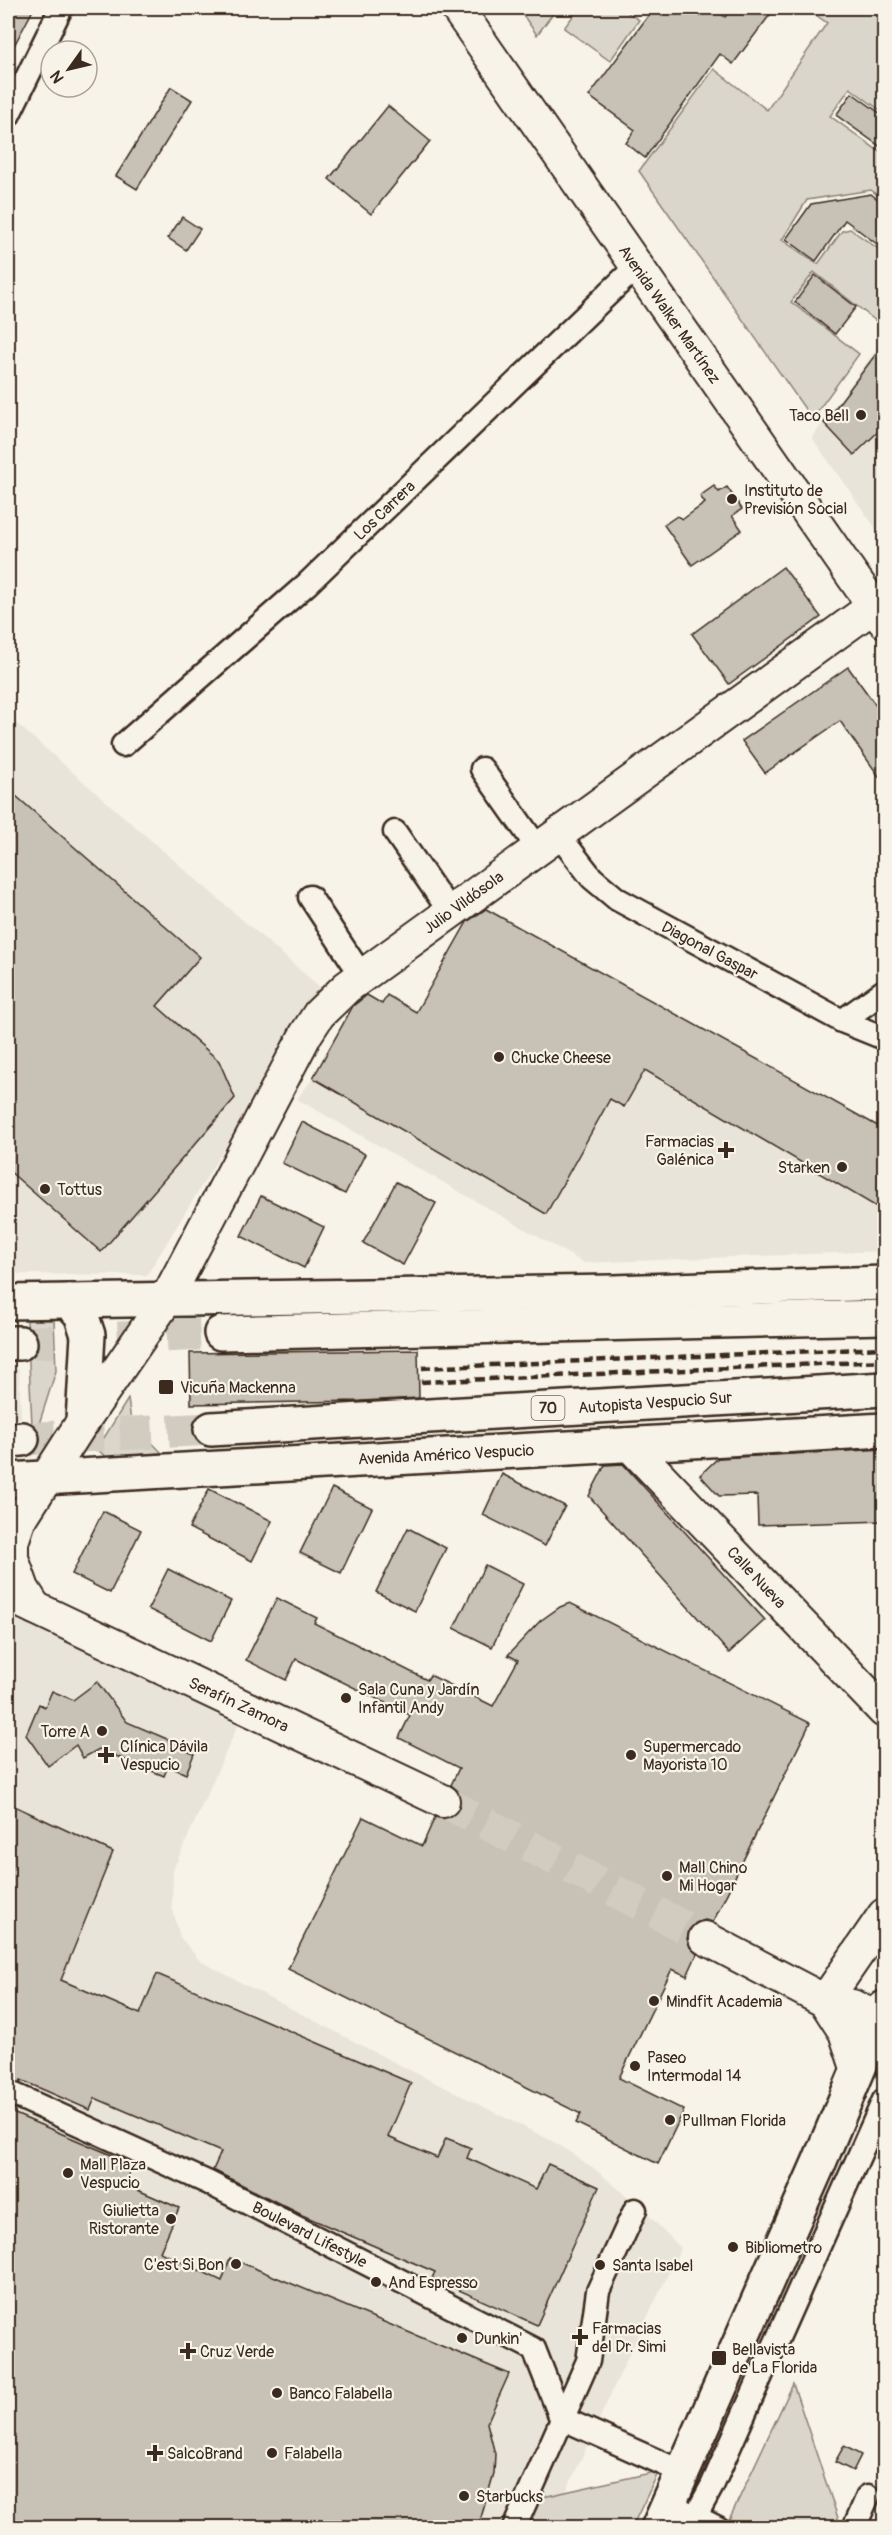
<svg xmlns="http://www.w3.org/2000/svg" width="892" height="2535" viewBox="0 0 892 2535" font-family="Pangolin,sans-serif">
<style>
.built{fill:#e9e4d9}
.green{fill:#dbd6cb;stroke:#8b8074;stroke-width:1.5}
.building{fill:#c8c1b6;stroke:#3b2a1e;stroke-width:1.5}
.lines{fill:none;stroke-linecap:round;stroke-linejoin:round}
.secondary-tunnel{stroke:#d1cbc0;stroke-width:32;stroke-dasharray:32 16;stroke-linecap:butt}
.highway-tunnel{stroke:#d1cbc0;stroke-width:33;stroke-dasharray:33 16;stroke-linecap:butt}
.street-casing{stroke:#3b2a1e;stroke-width:27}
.secondary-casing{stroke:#3b2a1e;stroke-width:36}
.primary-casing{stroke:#3b2a1e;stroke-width:38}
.highway-casing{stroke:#3b2a1e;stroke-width:38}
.street{stroke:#f7f3e8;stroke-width:22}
.secondary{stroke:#f7f3e8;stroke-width:32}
.primary{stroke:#f7f3e8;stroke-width:33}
.highway{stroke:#f7f3e8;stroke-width:33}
.rail{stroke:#3b2a1e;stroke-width:4.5;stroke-dasharray:9 4.5;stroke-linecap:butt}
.poi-dot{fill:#3b2a1e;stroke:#f7f3e8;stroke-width:2}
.labels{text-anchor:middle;stroke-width:4.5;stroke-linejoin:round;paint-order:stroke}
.shield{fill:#f7f3e8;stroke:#73665b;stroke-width:1.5}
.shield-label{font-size:15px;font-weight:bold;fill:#3b2a1e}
.street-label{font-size:16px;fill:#3b2a1e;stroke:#f7f3e8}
.poi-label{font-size:16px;fill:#3b2a1e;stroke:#f7f3e8;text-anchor:start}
</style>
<rect width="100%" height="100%" fill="#f7f3e8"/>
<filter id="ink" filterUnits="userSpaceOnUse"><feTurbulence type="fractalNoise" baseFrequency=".0167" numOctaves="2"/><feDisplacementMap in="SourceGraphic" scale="12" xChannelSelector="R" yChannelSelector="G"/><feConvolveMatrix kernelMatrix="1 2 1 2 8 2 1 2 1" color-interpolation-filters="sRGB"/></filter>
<g filter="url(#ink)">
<g class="built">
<polygon points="884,339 884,540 812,438"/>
<polygon points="8,716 322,989 147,1275 8,1274"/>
<polygon points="478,904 884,1130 884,1251 584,1263 297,1099 313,1078 361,991 382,1004 387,995 416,1012"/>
<polygon points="8,1369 19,1369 21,1418 8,1419"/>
<polygon points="8,1610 238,1725 173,1870 172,1906 180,1937 200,1961 380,2055 556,2143 596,2170 642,2209 681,2248 624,2365 566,2492 539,2498 527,2527 8,2528"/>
</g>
<g class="green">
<polygon points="518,8 557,8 537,35"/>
<polygon points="579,8 621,8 639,20 610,61 564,28"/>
<polygon points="806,8 884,8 884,113 850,88 830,116 884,155 884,200 871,190 807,200 782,240 818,264 842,231 850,229 884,253 884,320 881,325 814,272 791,302 859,354 812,419 639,171 714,69 767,110 827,23"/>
<polygon points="27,1320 54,1320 56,1371 39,1424 32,1425"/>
<polygon points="128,1399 131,1421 162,1453 106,1457 97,1449"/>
<polygon points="793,2384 841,2527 735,2528 727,2524"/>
<polygon points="659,2471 632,2527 527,2528 539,2498"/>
</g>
<g class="building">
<polygon points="8,8 34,8 8,57"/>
<polygon points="654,8 713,8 725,17 732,8 775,8 733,64 720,54 645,158 626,143 635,130 589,96"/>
<polygon points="171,87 192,100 137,189 116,176"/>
<polygon points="852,93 885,117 885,150 836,115"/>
<polygon points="388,106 430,141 371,214 329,179"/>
<polygon points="871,194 885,205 885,250 845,220 816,261 786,239 811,204"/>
<polygon points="182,217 200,229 186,250 168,238"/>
<polygon points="815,275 856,307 835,334 795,302"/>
<polygon points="885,342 885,425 854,455 824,423"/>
<polygon points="714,486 719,492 727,487 742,509 732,516 742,530 692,565 664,525 677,516 683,519 705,503 700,496"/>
<polygon points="783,567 821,617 729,684 692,634"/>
<polygon points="848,667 885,718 885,785 840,721 765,773 742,741"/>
<polygon points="8,789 200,957 157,1006 219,1061 235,1098 101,1252 8,1170"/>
<polygon points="486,909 885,1130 885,1212 645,1070 624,1107 610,1099 546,1214 313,1078 353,1006 367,995 382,1004 387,995 416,1012 467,922"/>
<polygon points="302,1122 365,1154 345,1194 282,1163"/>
<polygon points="396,1182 436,1203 403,1265 363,1243"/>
<polygon points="261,1196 324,1227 304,1268 241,1236"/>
<polygon points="418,1350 419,1398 361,1401 191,1404 190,1353"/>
<polygon points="885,1449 885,1521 758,1525 757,1495 719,1496 700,1475 718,1458"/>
<polygon points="623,1464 765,1620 729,1653 589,1496 605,1465"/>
<polygon points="502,1474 565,1506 545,1546 483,1515"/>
<polygon points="332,1488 372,1508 341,1573 300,1553"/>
<polygon points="209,1489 272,1521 252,1561 189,1528"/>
<polygon points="103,1511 141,1530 110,1593 72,1574"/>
<polygon points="408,1528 446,1548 415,1611 376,1592"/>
<polygon points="485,1565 523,1584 492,1647 454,1628"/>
<polygon points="168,1569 231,1601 211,1641 148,1609"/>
<polygon points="277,1598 317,1618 314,1623 427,1680 430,1675 469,1694 467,1699 471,1695 493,1706 518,1660 508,1655 540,1621 560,1607 570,1603 810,1723 713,1922 705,1920 696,1923 689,1930 687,1939 690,1947 697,1954 687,1976 672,1969 619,2078 684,2110 658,2164 576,2123 581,2114 288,1969 363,1817 422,1846 435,1817 444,1819 453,1816 459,1809 461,1800 458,1791 451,1785 459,1768 399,1738 410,1715 296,1659 286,1680 246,1660"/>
<polygon points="97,1682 127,1722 181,1745 180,1748 194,1754 186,1774 168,1766 164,1776 99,1749 83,1758 76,1745 48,1766 26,1735 39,1704 45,1707 52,1691 73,1700"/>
<polygon points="8,1803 113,1852 61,1980 140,2014 157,1974 411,2083 388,2137 437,2158 446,2138 471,2148 467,2158 536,2189 548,2164 599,2187 537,2325 432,2278 435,2272 302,2215 213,2170 221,2152 95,2098 90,2110 21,2080 20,2082 8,2084"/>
<polygon points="8,2111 133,2164 124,2184 179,2208 160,2252 222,2281 230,2258 509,2374 487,2423 495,2454 494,2473 478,2528 8,2528"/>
<polygon points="844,2446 861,2455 853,2471 835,2462"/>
</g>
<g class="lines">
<polyline class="secondary-tunnel" points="443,1801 705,1938"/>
<g class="highway-tunnel">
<polyline points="20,1343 221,1333"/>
<polyline points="22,1439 211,1429"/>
</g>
<defs>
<g id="street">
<polyline points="8,116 61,8"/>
<polyline points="123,745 307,584 637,266"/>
<polyline points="482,769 537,847"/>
<polyline points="395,832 450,912"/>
<polyline points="557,833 592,878 617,899 842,1021 884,1038"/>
<polyline points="310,897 362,976"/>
<polyline points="842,1021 884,991"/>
<polyline points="15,2095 209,2183 534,2349 561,2418 682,2472"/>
<polyline points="682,2510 718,2528"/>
<polyline points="514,2528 588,2361 598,2291 635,2210"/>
<polyline points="689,2528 712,2486 884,2100"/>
<polyline points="854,2528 868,2496"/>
</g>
<g id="secondary">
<polyline points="457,8 884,621"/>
<polyline points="629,1444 884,1711"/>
<polyline points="16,1599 443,1801"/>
<polyline points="35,1608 23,1589 12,1558 12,1542 19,1521 83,1421 166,1300 306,1034 319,1014 347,987 874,606"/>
<polyline points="705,1938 825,2001 852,2006 880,2017"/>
<polyline points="825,2001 884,1915"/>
<polyline points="825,2001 845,2032 857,2068"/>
</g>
<g id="primary">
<polyline points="69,1301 81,1314 88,1335 83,1421"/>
<polyline points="8,1302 613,1292 884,1283"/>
<polyline points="8,1480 884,1430"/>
<polyline points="658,2528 818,2165 884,2008"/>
</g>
<g id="highway">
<polyline points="221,1333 884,1317"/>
<polyline points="8,1343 20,1343"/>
<polyline points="211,1429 884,1389"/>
<polyline points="8,1440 22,1439"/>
</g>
</defs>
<use href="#street" class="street-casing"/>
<use href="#secondary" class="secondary-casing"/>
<use href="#primary" class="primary-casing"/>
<use href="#highway" class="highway-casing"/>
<use href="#street" class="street"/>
<use href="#secondary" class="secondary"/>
<use href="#primary" class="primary"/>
<use href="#highway" class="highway"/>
<g class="rail">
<polyline points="422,1368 884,1348"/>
<polyline points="421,1382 884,1361"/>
</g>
</g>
</g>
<g class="poi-dot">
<circle cx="861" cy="415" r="6"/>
<circle cx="732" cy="499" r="6"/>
<circle cx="499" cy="1057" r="6"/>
<path d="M723 1141h6v6h6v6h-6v6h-6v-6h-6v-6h6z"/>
<circle cx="842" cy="1167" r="6"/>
<circle cx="45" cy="1189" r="6"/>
<rect x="158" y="1379" width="16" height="16" rx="3"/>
<circle cx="346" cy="1698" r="6"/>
<circle cx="102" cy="1731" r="6"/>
<path d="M103 1746h6v6h6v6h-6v6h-6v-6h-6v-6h6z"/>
<circle cx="631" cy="1755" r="6"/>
<circle cx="667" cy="1876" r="6"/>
<circle cx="654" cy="2001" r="6"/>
<circle cx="635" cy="2066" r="6"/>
<circle cx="670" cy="2120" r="6"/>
<circle cx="68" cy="2173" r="6"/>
<circle cx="171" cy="2219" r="6"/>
<circle cx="733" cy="2247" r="6"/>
<circle cx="236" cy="2264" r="6"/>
<circle cx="600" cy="2265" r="6"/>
<circle cx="376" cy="2282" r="6"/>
<path d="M577 2328h6v6h6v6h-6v6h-6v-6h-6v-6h6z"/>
<circle cx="462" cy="2338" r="6"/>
<path d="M185 2342h6v6h6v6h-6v6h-6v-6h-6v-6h6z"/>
<rect x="711" y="2350" width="16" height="16" rx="3"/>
<circle cx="277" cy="2393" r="6"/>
<path d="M152 2444h6v6h6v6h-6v6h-6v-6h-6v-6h6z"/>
<circle cx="272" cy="2453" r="6"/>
<circle cx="464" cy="2496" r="6"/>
</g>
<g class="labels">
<rect class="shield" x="531.5" y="1396" width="33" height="24" rx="4.5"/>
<g class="shield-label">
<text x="548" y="1413">70</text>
</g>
<g class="street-label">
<text transform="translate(670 314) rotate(55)" y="6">Avenida Walker Martínez</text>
<text transform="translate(384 510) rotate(-44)" y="6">Los Carrera</text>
<text transform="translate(463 902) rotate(-36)" y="6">Julio Vildósola</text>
<text transform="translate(710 950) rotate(28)" y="6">Diagonal Gaspar</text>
<text transform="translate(655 1402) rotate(-4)" y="6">Autopista Vespucio Sur</text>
<text transform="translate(446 1454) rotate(-3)" y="6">Avenida Américo Vespucio</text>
<text transform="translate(757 1577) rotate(47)" y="6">Calle Nueva</text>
<text transform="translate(239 1704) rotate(25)" y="6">Serafín Zamora</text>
<text transform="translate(310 2234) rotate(27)" y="6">Boulevard Lifestyle</text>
</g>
<g class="poi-label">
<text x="849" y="421" text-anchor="end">Taco Bell</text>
<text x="744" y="496">Instituto de<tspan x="744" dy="18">Previsión Social</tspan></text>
<text x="511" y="1063">Chucke Cheese</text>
<text x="714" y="1147" text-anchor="end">Farmacias<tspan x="714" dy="18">Galénica</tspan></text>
<text x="830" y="1173" text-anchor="end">Starken</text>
<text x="57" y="1195">Tottus</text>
<text x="180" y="1393">Vicuña Mackenna</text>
<text x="358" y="1695">Sala Cuna y Jardín<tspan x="358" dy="18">Infantil Andy</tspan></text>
<text x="90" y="1737" text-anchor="end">Torre A</text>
<text x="120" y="1752">Clínica Dávila<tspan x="120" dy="18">Vespucio</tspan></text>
<text x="643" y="1752">Supermercado<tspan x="643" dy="18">Mayorista 10</tspan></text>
<text x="679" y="1873">Mall Chino<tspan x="679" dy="18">Mi Hogar</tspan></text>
<text x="666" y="2007">Mindfit Academia</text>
<text x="647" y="2063">Paseo<tspan x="647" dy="18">Intermodal 14</tspan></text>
<text x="682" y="2126">Pullman Florida</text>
<text x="80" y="2170">Mall Plaza<tspan x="80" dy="18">Vespucio</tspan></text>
<text x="159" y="2216" text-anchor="end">Giulietta<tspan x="159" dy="18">Ristorante</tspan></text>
<text x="745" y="2253">Bibliometro</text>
<text x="224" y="2270" text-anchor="end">C'est Si Bon</text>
<text x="612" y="2271">Santa Isabel</text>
<text x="388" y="2288">And Espresso</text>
<text x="592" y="2334">Farmacias<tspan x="592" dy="18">del Dr. Simi</tspan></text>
<text x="474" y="2344">Dunkin'</text>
<text x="732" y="2355">Bellavista<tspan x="732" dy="18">de La Florida</tspan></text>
<text x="200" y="2357">Cruz Verde</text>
<text x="289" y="2399">Banco Falabella</text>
<text x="167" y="2459">SalcoBrand</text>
<text x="284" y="2459">Falabella</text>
<text x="476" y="2502">Starbucks</text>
</g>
</g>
<rect width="892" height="2535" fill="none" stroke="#f7f3e8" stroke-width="30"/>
<rect x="15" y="15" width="862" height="2505" fill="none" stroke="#3b2a1e" stroke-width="2" filter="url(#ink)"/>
<g transform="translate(69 69) rotate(236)"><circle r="28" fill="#f7f3e8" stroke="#aca397" stroke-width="1.5"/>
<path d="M0-4.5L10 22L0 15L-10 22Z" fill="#3b2a1e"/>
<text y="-9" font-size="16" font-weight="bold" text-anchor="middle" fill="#3b2a1e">N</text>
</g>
</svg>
